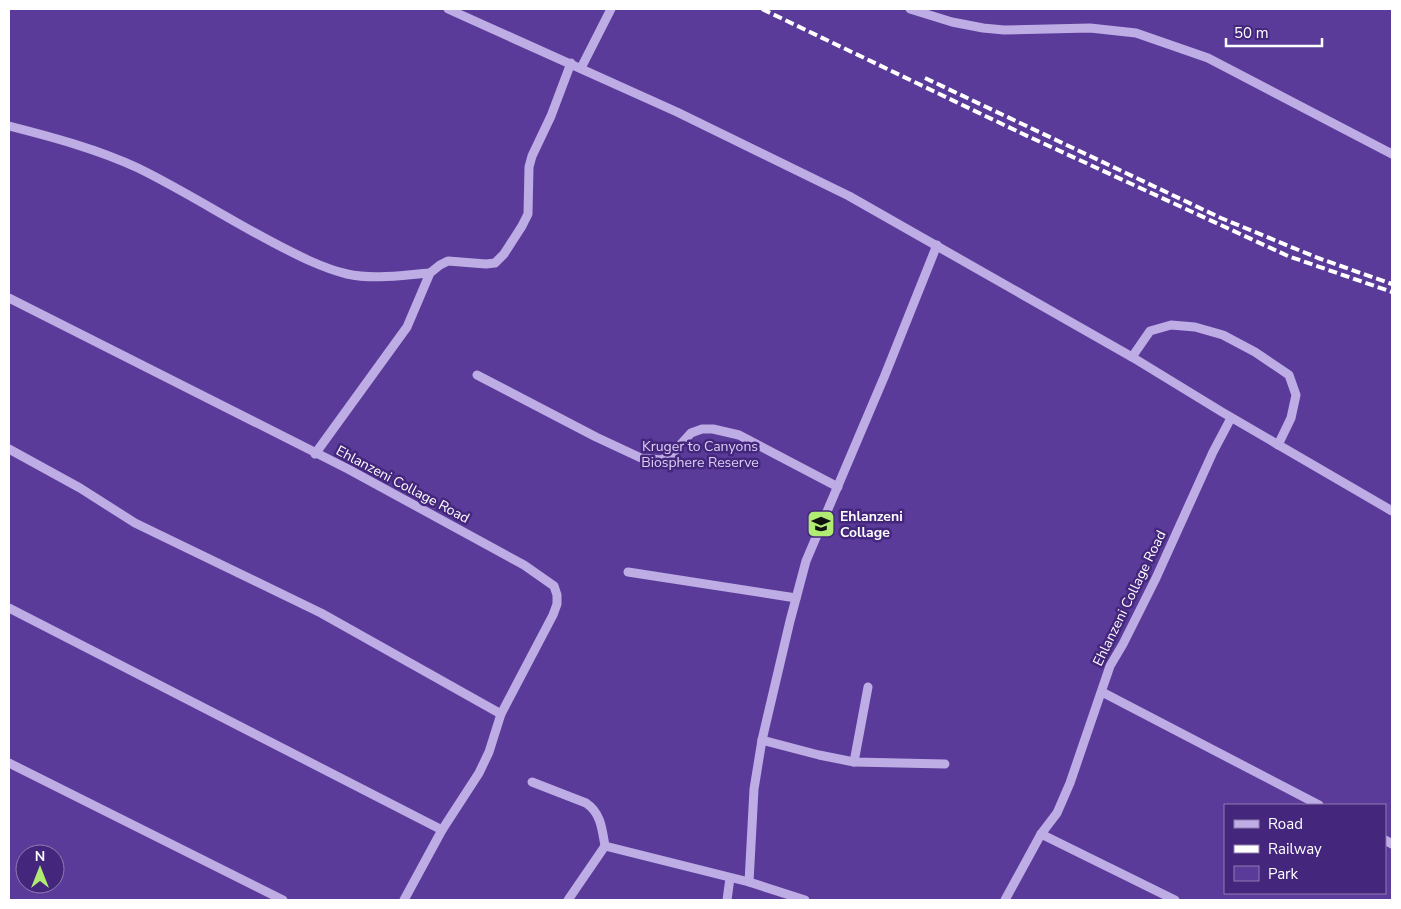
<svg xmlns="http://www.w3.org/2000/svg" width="1401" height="909" viewBox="0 0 1401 909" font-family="'Nunito Sans',sans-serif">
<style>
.green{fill:#5a3b9a;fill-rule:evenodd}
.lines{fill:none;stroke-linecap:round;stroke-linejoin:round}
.minor{stroke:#beace4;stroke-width:9}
.rail{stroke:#fff;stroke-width:4;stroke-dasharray:9 4;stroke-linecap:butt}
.labels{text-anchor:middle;stroke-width:5;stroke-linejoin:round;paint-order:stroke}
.park-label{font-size:14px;fill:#dbcff4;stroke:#44277c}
.street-label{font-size:14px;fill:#fff;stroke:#44277c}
.poi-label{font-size:14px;font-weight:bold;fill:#fff;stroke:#44277c;text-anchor:start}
</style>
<rect width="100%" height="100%" fill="#44277c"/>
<path class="green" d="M9,9H1392V900H9ZM1225,805H1385V893H1225ZM25,854H55V884H25Z"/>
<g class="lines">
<g class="minor">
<polyline points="448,9 677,112 849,196 1132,357 1222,412 1392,511"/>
<polyline points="910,9 952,22 983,28 1004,30 1090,28 1136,33 1208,58 1392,154"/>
<polyline points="581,68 611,9"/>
<path d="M9,126C52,137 97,149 138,168C185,191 228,219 274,243C297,255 322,268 347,274C374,280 403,275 430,273"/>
<polyline points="9,298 348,469 524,565 554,586 557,595 557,604 553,615 501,714 489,752 479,773 442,830 404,900"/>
<polyline points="1132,357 1150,331 1171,325 1195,327 1223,335 1255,352 1289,375 1296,395 1291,418 1278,445"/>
<polyline points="477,375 596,437 641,458 661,460 671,455 691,433 702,429 713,429 739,435 838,487"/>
<polyline points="9,449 80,488 135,523 321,613 501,714"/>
<polyline points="315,454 407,327 430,273 440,265 448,261 486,264 495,263 504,254 522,226 528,214 529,167 532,156 551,116 571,63"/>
<polyline points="628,572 796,598"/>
<polyline points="9,608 442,830"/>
<polyline points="1102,692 1319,805"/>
<polyline points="762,740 819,755 854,762 945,764"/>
<polyline points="854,762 868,687"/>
<polyline points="9,763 283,900"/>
<path d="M532,782L586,803C601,813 602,829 605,846L568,900"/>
<polyline points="1041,834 1175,900"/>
<polyline points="1385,840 1392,844"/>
<polyline points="605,846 749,882 805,900"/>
<polyline points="749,882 754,789 762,740 790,621 806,561 885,375 937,245"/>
<polyline points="727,900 730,878"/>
<polyline points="1005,900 1041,834 1057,813 1070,783 1110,666 1123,644 1156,578 1213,452 1231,418"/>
</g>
<g class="rail">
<polyline points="762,9 1023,134 1288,256 1392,292"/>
<polyline points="925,78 1221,218 1318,258 1392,284"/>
</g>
</g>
<defs>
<symbol id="university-square" viewBox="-11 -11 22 22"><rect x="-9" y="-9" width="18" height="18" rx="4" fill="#b1ec72" stroke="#44277c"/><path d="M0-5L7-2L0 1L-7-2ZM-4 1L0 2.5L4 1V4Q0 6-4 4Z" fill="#111"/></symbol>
</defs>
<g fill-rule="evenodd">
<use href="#university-square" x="805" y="508" width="32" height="32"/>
</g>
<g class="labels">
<g class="park-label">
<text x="700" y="451">Kruger to Canyons<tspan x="700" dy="16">Biosphere Reserve</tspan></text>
</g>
<g class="street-label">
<text transform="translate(403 484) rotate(28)" y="5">Ehlanzeni Collage Road</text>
<text transform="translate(1129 598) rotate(-64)" y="5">Ehlanzeni Collage Road</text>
</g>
<g class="poi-label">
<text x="840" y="521">Ehlanzeni<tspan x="840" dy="16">Collage</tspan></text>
</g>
</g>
<rect width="1401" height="909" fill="none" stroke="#ffffff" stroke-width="20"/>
<rect x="1224" y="804" width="162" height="90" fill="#44277c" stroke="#8f7db0"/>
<rect x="1234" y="820" width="25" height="8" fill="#beace4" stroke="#8f7db0"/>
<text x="1268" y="829" font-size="15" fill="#ffffff">Road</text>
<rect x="1234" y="845" width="25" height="8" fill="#ffffff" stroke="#8f7db0"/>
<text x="1268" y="854" font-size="15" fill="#ffffff">Railway</text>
<rect x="1234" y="866" width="25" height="15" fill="#5a3b9a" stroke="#8f7db0"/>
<text x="1268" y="879" font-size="15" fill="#ffffff">Park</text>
<g transform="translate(40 869)"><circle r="24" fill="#44277c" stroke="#8f7db0"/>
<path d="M0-4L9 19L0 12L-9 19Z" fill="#b1ec72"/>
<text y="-8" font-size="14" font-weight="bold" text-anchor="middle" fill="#ffffff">N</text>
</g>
<path d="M1226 38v8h96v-8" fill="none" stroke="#ffffff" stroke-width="2.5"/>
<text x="1234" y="38" font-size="15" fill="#ffffff" stroke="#44277c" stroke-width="4" paint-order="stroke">50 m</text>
</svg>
